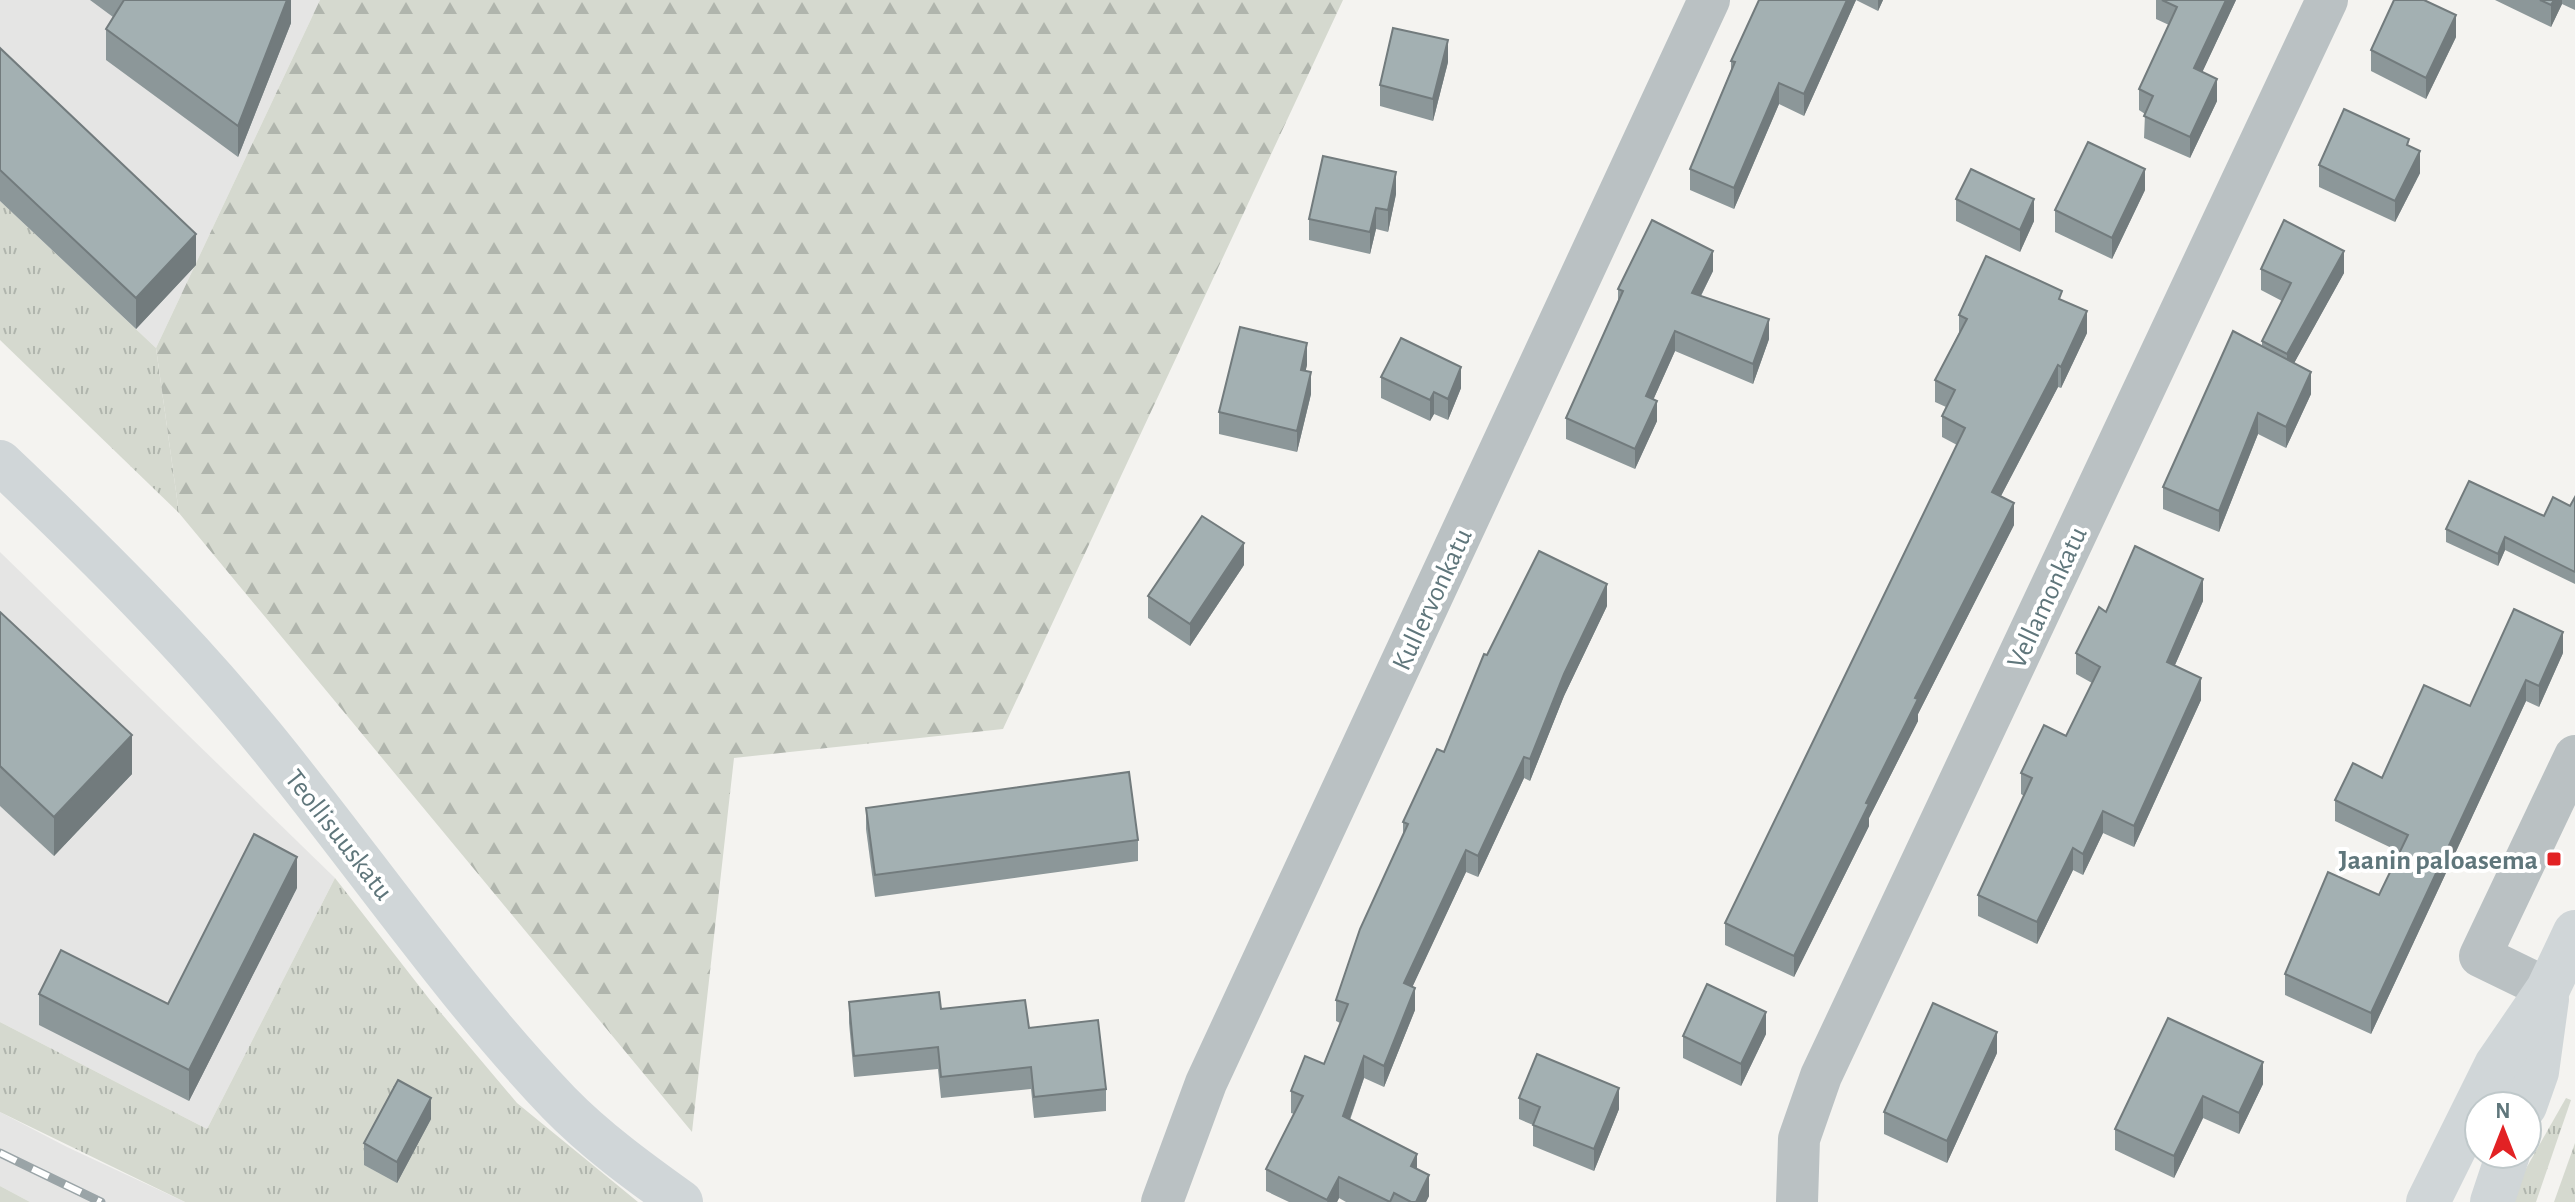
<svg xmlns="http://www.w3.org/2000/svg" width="2575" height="1202" viewBox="0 0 2575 1202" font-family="'Alegreya Sans',sans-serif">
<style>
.built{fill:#e5e5e4}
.grass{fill:url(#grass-tufts)}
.forest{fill:url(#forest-firs)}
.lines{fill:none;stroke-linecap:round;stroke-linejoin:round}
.street{stroke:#bac1c3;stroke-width:42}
.secondary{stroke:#d0d6d8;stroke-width:44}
.rail-casing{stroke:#9aa4a7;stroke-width:9}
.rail{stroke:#fff;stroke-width:6;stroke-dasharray:18;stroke-linecap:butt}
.wall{fill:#8c9799}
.shaded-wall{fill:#727b7d}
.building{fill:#a3b0b2;stroke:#727b7d;stroke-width:2}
.poi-dot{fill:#e22224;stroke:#fff;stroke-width:3}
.labels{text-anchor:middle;stroke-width:8;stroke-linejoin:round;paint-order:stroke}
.street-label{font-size:28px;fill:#5f767b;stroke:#fff}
.poi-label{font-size:28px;font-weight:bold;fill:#5f767b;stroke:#fff;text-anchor:end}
</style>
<defs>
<pattern id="grass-tufts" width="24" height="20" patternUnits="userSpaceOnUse" patternTransform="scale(2)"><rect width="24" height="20" fill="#d5d9cf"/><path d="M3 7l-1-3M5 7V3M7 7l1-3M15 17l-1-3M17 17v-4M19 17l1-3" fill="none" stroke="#b0b5ad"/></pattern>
<pattern id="forest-firs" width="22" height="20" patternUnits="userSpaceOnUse" patternTransform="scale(2)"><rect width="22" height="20" fill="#d5d9cf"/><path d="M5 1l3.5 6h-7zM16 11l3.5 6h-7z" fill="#b0b5ad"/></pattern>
</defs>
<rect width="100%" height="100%" fill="#f4f3f0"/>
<g class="built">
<polygon points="0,0 320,0 156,348 0,201"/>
<polygon points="0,552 335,878 207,1129 0,1022"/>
<polygon points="0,1112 67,1147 185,1202 30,1202 0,1186"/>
</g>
<g class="grass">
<polygon points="0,201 156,348 179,513 0,340"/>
<polygon points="335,878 430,1000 517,1103 638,1202 185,1202 0,1112 0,1022 207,1129"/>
<polygon points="2566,1098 2571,1100 2536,1202 2507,1202"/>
<polygon points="2575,1143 2575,1202 2554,1202"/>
<polygon points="0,1186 30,1202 0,1202"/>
</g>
<polygon class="forest" points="320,0 1343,0 1003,729 734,758 692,1132 179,513 156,348"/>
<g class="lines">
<g class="street">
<polyline points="2548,989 2480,956 2575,756"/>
<polyline points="1162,1202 1206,1083 1709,0"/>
<polyline points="1797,1202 1799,1139 1821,1076 2327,0"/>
</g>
<g class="secondary">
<path d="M0,462C92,549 183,639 263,737C362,858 451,990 559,1103C595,1140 639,1172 681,1202"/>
<polyline points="2525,1106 2537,1072 2547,999"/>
<polyline points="2428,1202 2496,1065 2548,989 2575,932"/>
<polyline points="2492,1202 2508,1154"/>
</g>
<defs>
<polyline id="rail" points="0,1153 101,1202"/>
</defs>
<use href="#rail" class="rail-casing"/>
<use href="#rail" class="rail"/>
</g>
<g class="wall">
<polygon points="90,0 291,0 291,23 238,157 106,60 106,29 113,17"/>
<polygon points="1759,0 1883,0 1878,11 1856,0 1804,116 1779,104 1734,209 1690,190 1690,169 1731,70 1731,61"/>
<polygon points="2156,0 2236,0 2202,72 2217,101 2190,158 2144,138 2145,114 2139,110 2139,89 2169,25 2156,19"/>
<polygon points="2495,0 2575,0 2575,10 2562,4 2551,27"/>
<polygon points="2456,37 2426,99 2371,71 2371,50"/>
<polygon points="0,48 196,265 136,329 0,201"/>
<polygon points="1448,62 1433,121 1380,106 1380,85"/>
<polygon points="2409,146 2420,173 2395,222 2319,187 2319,165"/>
<polygon points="2145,190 2112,259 2055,232 2055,210"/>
<polygon points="1396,194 1388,232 1376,229 1370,254 1309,240 1309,219"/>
<polygon points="1956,199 2034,221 2020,252 1956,221"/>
<polygon points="2261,269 2344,273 2294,363 2311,394 2286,448 2258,434 2219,532 2163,509 2163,487 2262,347 2262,341 2282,301 2261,290"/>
<polygon points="1713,271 1701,296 1769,339 1753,384 1675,351 1653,400 1657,421 1635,469 1566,439 1566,418 1618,301 1618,289"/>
<polygon points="2062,300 2087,333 2061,388 2058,387 2001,496 2014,525 1918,714 1918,721 1869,818 1869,826 1794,977 1725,945 1725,923 1957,445 1942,437 1942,416 1946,407 1935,402 1935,380 1959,333 1959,315"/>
<polygon points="1307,365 1305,371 1311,394 1297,452 1219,434 1219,412"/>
<polygon points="1381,377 1461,388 1448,420 1434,414 1430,421 1381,398"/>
<polygon points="2575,497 2575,584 2505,550 2498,566 2446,542 2446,529 2544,516 2570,506"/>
<polygon points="1244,565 1190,646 1148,618 1148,596"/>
<polygon points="2203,601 2175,665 2201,700 2134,847 2103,833 2083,875 2073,870 2037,944 1978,916 1978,895 2024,796 2021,794 2021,773 2066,736 2092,683 2076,674 2076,653 2106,612"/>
<polygon points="1607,606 1564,696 1530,781 1524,778 1478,877 1466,872 1412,987 1415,1010 1384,1087 1364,1078 1350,1120 1417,1169 1429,1196 1426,1202 1346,1202 1339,1198 1337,1202 1289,1202 1266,1191 1266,1169 1294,1114 1291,1113 1291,1091 1324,1064 1340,1023 1336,1021 1336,1000 1403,835 1403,822 1444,752 1487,655"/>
<polygon points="0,612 132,774 54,856 0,806"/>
<polygon points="2563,653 2539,707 2526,701 2371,1034 2285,995 2285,974 2379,895 2400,852 2335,821 2335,800 2382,778 2470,706"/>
<polygon points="866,808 1138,840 1138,861 875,897 866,829"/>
<polygon points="297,888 189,1101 39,1025 39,994 168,1004"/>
<polygon points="849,1002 941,1009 1029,1028 1106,1089 1106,1111 1034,1118 1031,1089 941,1098 938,1069 854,1077 849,1023"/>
<polygon points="2168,1018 2263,1084 2239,1134 2203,1118 2174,1178 2115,1150 2115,1129"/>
<polygon points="1766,1034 1741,1086 1683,1058 1683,1036"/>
<polygon points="1997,1053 1947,1163 1884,1134 1884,1112"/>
<polygon points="1519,1098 1619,1109 1594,1171 1533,1146 1533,1125 1519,1119"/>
<polygon points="431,1119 397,1183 364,1165 364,1143"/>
</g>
<g class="shaded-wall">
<polygon points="287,0 291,0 291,23 238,157 238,126"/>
<polygon points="1847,0 1856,0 1804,116 1804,94"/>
<polygon points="1878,0 1883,0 1878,11"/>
<polygon points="2226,0 2236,0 2194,90 2194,68"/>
<polygon points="2554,0 2562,0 2562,4 2551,27 2551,5"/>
<polygon points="2456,15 2456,37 2426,99 2426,78"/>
<polygon points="1448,40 1448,62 1433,121 1433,99"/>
<polygon points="2217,79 2217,101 2190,158 2190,137"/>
<polygon points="1779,83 1779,104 1734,209 1734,188"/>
<polygon points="2420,151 2420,173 2395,222 2395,201"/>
<polygon points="2145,169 2145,190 2112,259 2112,238"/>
<polygon points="1396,172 1396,194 1388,232 1388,210"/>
<polygon points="2034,199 2034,221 2020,252 2020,230"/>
<polygon points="1376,208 1376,229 1370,254 1370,232"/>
<polygon points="196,234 196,265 136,329 136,298"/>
<polygon points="1713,251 1713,271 1692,313 1692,293"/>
<polygon points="2344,251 2344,273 2287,376 2287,354"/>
<polygon points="2087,311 2087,333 2061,388 2061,367"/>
<polygon points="1769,319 1769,339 1753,384 1753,364"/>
<polygon points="1675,331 1675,351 1646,416 1646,396"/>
<polygon points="1307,343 1307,365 1301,391 1301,370"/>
<polygon points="2058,365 2058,387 1992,513 1992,492"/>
<polygon points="1461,367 1461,388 1448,420 1448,399"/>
<polygon points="1311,372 1311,394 1297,452 1297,431"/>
<polygon points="2311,372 2311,394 2286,448 2286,427"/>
<polygon points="1434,392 1434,414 1430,421 1430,400"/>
<polygon points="1657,401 1657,421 1635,469 1635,449"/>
<polygon points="2258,413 2258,434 2219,532 2219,511"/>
<polygon points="2014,503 2014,525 1918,714 1918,721 1869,818 1869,826 1794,977 1794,956 1915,698"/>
<polygon points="2505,537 2505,550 2498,566 2498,554"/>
<polygon points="1244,543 1244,565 1190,646 1190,624"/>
<polygon points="2203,579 2203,601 2167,683 2167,662"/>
<polygon points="1607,584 1607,606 1564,696 1530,781 1530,759 1564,674"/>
<polygon points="2563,632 2563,653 2539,707 2539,686"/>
<polygon points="2201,678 2201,700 2134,847 2134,826"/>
<polygon points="2526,680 2526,701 2371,1034 2371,1013"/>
<polygon points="132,735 132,774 54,856 54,817"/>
<polygon points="1524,757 1524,778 1478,877 1478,856"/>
<polygon points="2103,811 2103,833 2083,875 2083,854"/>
<polygon points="2073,848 2073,870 2037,944 2037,922"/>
<polygon points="1466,850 1466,872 1404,1005 1404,983"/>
<polygon points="297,857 297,888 189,1101 189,1070"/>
<polygon points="1415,988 1415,1010 1384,1087 1384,1066"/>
<polygon points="1766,1012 1766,1034 1741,1086 1741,1064"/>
<polygon points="1997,1032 1997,1053 1947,1163 1947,1141"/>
<polygon points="1364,1056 1364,1078 1343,1138 1343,1116"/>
<polygon points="2263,1062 2263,1084 2239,1134 2239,1113"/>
<polygon points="1619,1088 1619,1109 1594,1171 1594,1149"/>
<polygon points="2203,1096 2203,1118 2174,1178 2174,1156"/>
<polygon points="431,1098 431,1119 397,1183 397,1162"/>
<polygon points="1417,1154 1417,1175 1411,1166"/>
<polygon points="1429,1175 1429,1196 1426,1202 1416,1202"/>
<polygon points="1339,1177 1339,1198 1337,1202 1327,1202"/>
</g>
<g class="building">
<polygon points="124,0 287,0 238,126 106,29"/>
<polygon points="1759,0 1847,0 1804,94 1779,83 1734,188 1690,169 1735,62 1731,61"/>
<polygon points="2162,0 2226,0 2194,68 2217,79 2190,137 2144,116 2153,96 2139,89 2177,7"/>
<polygon points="2394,0 2424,0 2456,15 2426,78 2371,50"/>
<polygon points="2540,0 2554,0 2551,5"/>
<polygon points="1393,28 1448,40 1433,99 1380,85"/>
<polygon points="0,48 196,234 136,298 0,170"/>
<polygon points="2344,109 2409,139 2407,145 2420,151 2395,201 2319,165"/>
<polygon points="2088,142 2145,169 2112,238 2055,210"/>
<polygon points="1323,156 1396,172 1388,210 1376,208 1370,232 1309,219"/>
<polygon points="1971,169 2034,199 2020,230 1956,199"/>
<polygon points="1652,220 1713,251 1692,293 1769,319 1753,364 1675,331 1646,396 1657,401 1635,449 1566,418 1623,291 1618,289"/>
<polygon points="2284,220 2344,251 2287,354 2262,341 2291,283 2261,269"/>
<polygon points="1986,256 2062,291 2059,299 2087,311 2061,367 2058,365 1992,492 2014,503 1915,698 1918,699 1866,803 1869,804 1794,956 1725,923 1965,428 1942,416 1955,390 1935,380 1967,319 1959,315"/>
<polygon points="1240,327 1307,343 1301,370 1311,372 1297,431 1219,412"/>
<polygon points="2233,331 2311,372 2286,427 2258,413 2219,511 2163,487"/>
<polygon points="1401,338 1461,367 1448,399 1434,392 1430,400 1381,377"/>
<polygon points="2469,481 2544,516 2553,497 2570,506 2575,497 2575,572 2505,537 2498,554 2446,529"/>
<polygon points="1202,516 1244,543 1190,624 1148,596"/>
<polygon points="2135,546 2203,579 2167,662 2201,678 2134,826 2103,811 2083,854 2073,848 2037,922 1978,895 2032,778 2021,773 2044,725 2066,736 2100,667 2076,653 2099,607 2106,612"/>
<polygon points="1539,551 1607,584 1564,674 1530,759 1524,757 1478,856 1466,850 1404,983 1415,988 1384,1066 1364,1056 1343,1116 1417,1154 1411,1166 1429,1175 1416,1202 1411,1202 1394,1193 1390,1202 1339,1177 1327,1200 1266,1169 1303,1096 1291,1091 1305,1056 1324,1064 1348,1004 1336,1000 1360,929 1408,824 1403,822 1437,749 1444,752 1484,654 1487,655"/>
<polygon points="2514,609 2563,632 2539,686 2526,680 2371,1013 2285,974 2328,872 2379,895 2408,835 2335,800 2353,763 2382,778 2424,685 2470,706"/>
<polygon points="0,612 132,735 54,817 0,766"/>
<polygon points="1129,772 1138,840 875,875 866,808"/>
<polygon points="254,834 297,857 189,1070 39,994 61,950 168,1004"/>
<polygon points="1707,984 1766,1012 1741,1064 1683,1036"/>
<polygon points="939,992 941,1009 1025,1000 1029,1028 1098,1020 1106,1089 1034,1097 1031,1067 941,1077 938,1047 854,1056 849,1002"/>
<polygon points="1933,1003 1997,1032 1947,1141 1884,1112"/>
<polygon points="2168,1018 2263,1062 2239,1113 2203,1096 2174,1156 2115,1129"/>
<polygon points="1537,1054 1619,1088 1594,1149 1533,1125 1540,1107 1519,1098"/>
<polygon points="398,1080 431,1098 397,1162 364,1143"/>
</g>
<rect class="poi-dot" x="2546" y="851" width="16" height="16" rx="4"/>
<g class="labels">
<g class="street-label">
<text transform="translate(2046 597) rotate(-65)" y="10">Vellamonkatu</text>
<text transform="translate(1431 599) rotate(-65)" y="10">Kullervonkatu</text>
<text transform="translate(340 834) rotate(52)" y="10">Teollisuuskatu</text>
</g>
<g class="poi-label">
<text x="2538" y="869">Jaanin paloasema</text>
</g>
</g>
<g transform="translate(2503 1130)"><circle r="38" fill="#ffffff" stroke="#bfc8ca" stroke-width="2"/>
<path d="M0-6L14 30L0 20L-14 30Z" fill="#e22224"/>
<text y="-12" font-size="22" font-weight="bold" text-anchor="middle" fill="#5f767b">N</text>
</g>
</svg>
